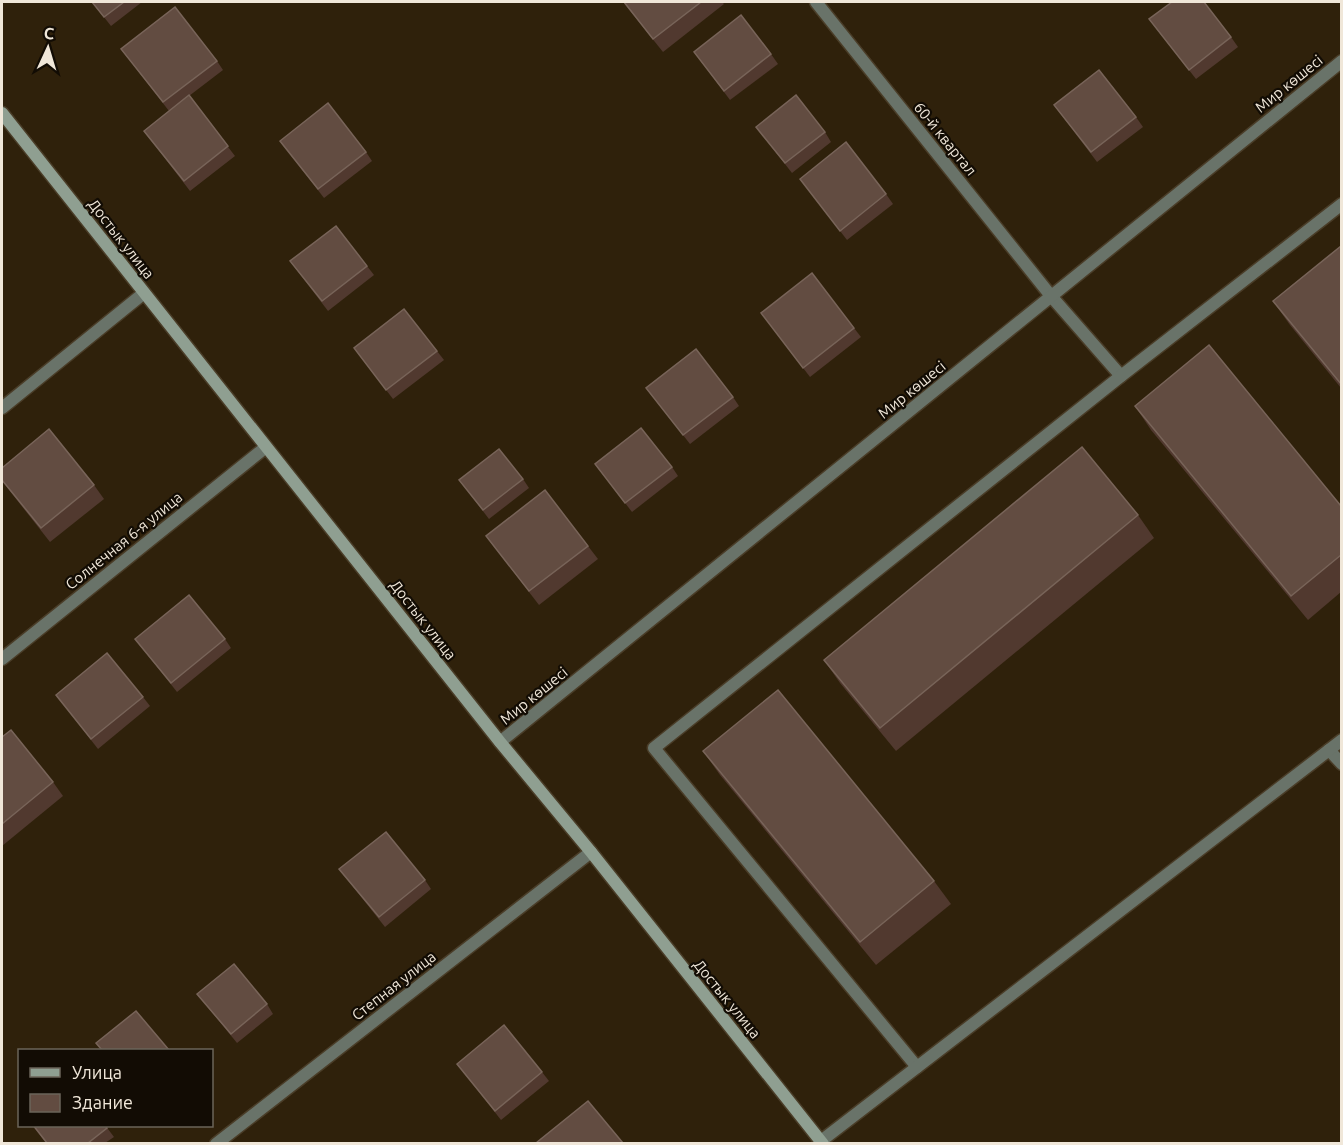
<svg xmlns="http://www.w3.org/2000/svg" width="1343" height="1145" viewBox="0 0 1343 1145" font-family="Ubuntu,sans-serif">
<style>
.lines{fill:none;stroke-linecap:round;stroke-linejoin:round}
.lane-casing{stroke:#4a3d28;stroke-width:15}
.street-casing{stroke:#4a3d28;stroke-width:15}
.secondary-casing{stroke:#4a3d28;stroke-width:15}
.lane{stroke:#697369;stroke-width:12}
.street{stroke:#697369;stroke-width:12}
.secondary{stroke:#8f9f91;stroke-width:12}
.wall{fill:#51392f}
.building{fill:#624c41;stroke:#786459;stroke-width:1.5}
.labels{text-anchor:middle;stroke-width:4.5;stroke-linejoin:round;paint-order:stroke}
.street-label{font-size:15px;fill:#f0e7d9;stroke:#120c04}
</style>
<rect width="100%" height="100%" fill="#2f210b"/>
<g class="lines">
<defs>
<g id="lane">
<polyline points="1051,296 1121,376"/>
<polyline points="917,1067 654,748 1121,376 1342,204"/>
</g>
<g id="street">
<polyline points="816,2 1051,296"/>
<polyline points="2,408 144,293"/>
<polyline points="2,659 266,447"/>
<polyline points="500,742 1342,61"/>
<polyline points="1329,750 1342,764"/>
<polyline points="821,1141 1342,740"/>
<polyline points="216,1144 591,852"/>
</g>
<polyline id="secondary" points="2,113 500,742 591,852 823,1144"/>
</defs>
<use href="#lane" class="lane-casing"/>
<use href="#street" class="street-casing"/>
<use href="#secondary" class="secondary-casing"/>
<use href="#lane" class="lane"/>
<use href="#street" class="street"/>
<use href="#secondary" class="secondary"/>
</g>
<g class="wall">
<polygon points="92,2 142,2 111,26"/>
<polygon points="623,2 722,2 724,4 663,52"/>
<polygon points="1149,19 1231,37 1238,47 1196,79"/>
<polygon points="121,49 217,61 223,70 189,96 235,156 190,191 144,131 169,111"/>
<polygon points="694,52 771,54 778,64 730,100"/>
<polygon points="1054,105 1136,117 1143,127 1097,162"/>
<polygon points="756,127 825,132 831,142 792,173"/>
<polygon points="280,141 366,152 372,161 324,198"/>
<polygon points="800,179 886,194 893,204 847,240"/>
<polygon points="1341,246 1341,388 1290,325 1273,301"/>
<polygon points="290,261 367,266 374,275 328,311"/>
<polygon points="761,313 854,328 861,337 810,377"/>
<polygon points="354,348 437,351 444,360 393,399"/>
<polygon points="646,388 733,397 739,406 690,444"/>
<polygon points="1135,406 1341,506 1341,592 1308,620 1151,430"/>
<polygon points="595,464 672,467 678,476 632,512"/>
<polygon points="2,468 94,485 104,499 50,542 2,481"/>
<polygon points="523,479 529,488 489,519 459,480"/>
<polygon points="1138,515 1154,538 896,751 840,683 824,660"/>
<polygon points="486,536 588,546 598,559 539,605"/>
<polygon points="135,639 225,639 231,648 177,692"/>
<polygon points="56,695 143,697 150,706 98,749"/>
<polygon points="2,737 53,782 63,796 2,846"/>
<polygon points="703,751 934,881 951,904 876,965 720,775"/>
<polygon points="339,869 425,880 431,889 385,927"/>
<polygon points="197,994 267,1004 273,1014 237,1043"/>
<polygon points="457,1064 542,1072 549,1081 501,1120"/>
<polygon points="32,1125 105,1125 114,1137 105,1143 46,1143"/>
</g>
<g class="building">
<polygon points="92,2 124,2 104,17"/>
<polygon points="624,2 701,2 653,39"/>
<polygon points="1172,2 1204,2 1231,37 1189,70 1149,19"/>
<polygon points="175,7 217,61 163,102 121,49"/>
<polygon points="741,15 771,54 724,91 694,52"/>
<polygon points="1099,70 1136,117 1091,152 1054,105"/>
<polygon points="189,95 228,146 184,181 144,131"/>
<polygon points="796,95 825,132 785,163 756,127"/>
<polygon points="328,103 366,152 318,189 280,141"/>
<polygon points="846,142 886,194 840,231 800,179"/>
<polygon points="336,226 367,266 322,301 290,261"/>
<polygon points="1341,246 1341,384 1273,301"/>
<polygon points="812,273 854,328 803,368 761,313"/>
<polygon points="404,309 437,351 386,390 354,348"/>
<polygon points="1209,345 1341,506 1341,555 1291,596 1135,406"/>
<polygon points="696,349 733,397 683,435 646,388"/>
<polygon points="641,428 672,467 625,503 595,464"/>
<polygon points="49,429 94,485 41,528 2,480 2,468"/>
<polygon points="1082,447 1138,515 880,728 824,660"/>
<polygon points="499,449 523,479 483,510 459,480"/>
<polygon points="545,490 588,546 529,591 486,536"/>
<polygon points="189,595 225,639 171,683 135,639"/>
<polygon points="107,653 143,697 91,739 56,695"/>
<polygon points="778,690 934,881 860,942 703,751"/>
<polygon points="11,730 53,782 2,824 2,737"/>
<polygon points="386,832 425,880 379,917 339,869"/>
<polygon points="234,964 267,1004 231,1034 197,994"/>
<polygon points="136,1011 169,1050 102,1050 96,1043"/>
<polygon points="504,1025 542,1072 495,1111 457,1064"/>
<polygon points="588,1101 623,1143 536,1143"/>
<polygon points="33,1125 105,1125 107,1128 88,1143 47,1143"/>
</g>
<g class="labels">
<g class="street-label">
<text transform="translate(1289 84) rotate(-39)" y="5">Мир көшесі</text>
<text transform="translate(945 139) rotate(51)" y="5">60-й квартал</text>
<text transform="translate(121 239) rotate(52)" y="5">Достык улица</text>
<text transform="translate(912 390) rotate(-39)" y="5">Мир көшесі</text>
<text transform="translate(124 541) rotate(-39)" y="5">Солнечная 6-я улица</text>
<text transform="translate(423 620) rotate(52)" y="5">Достык улица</text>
<text transform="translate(534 696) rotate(-39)" y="5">Мир көшесі</text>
<text transform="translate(394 986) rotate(-38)" y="5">Степная улица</text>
<text transform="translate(727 999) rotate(51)" y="5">Достык улица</text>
</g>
</g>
<rect width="1343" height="1145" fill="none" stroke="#f0e7d9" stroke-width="6"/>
<rect x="18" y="1049" width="195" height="78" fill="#120c04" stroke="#6b6459" stroke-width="1.5"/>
<rect x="30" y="1068" width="30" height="9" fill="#8f9f91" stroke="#6b6459" stroke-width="1.5"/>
<text x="72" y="1079" font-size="18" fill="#f0e7d9">Улица</text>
<rect x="30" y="1094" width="30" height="18" fill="#624c41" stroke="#6b6459" stroke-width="1.5"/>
<text x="72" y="1109" font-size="18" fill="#f0e7d9">Здание</text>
<g transform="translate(48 48) rotate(4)" stroke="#120c04" stroke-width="4.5" paint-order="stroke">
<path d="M0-4.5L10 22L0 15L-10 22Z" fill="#f0e7d9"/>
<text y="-9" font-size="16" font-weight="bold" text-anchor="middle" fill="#f0e7d9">С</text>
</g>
</svg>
